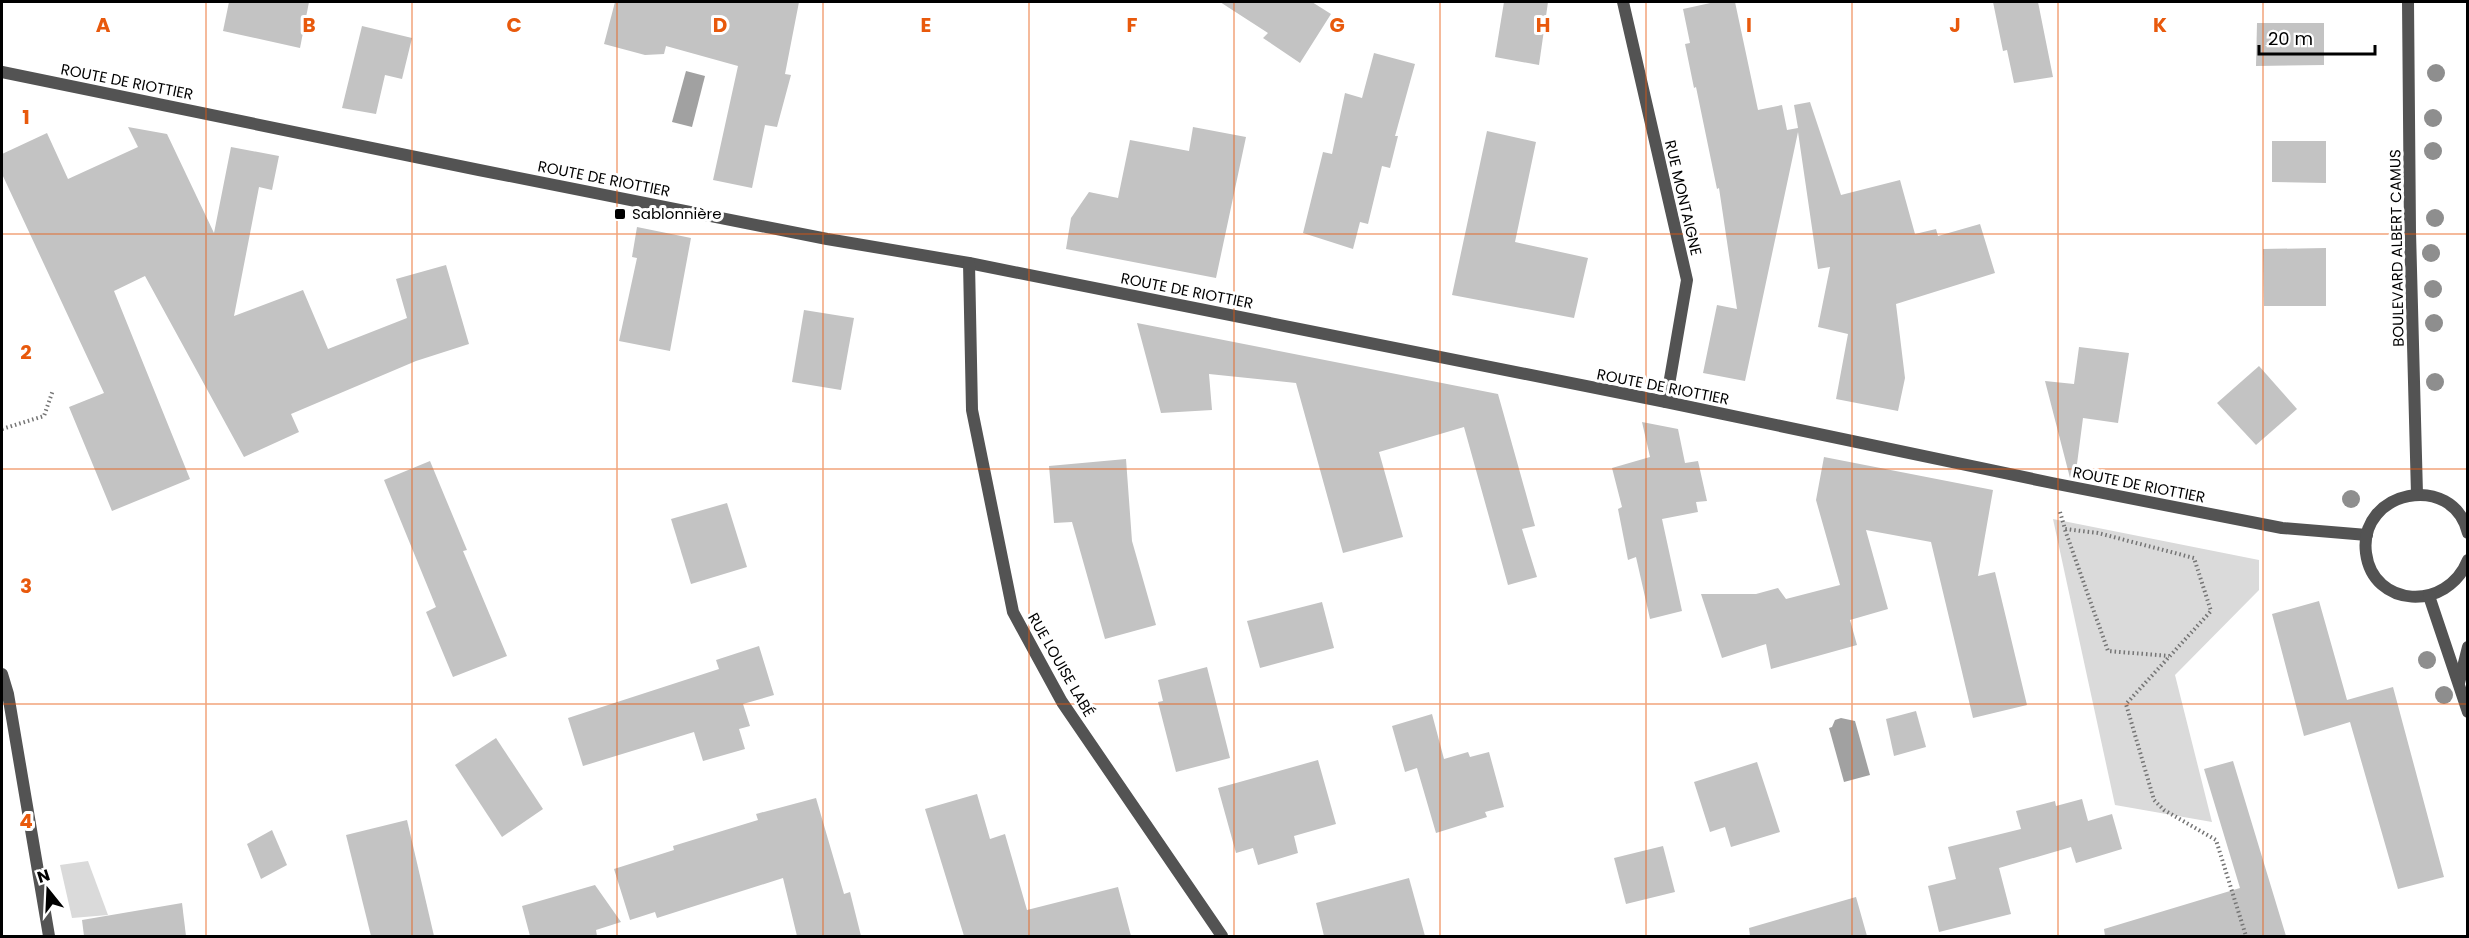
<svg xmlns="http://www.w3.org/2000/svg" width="2469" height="938" viewBox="0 0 2469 938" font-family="Poppins,sans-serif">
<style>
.green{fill:#dadada}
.water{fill:#a1a1a1}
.building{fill:#c3c3c3}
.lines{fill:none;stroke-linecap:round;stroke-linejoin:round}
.path{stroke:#757575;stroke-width:4;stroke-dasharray:1.5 3;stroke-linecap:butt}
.lane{stroke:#535353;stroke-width:12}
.street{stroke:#535353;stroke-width:12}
.tree{fill:#8e8e8e}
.grid{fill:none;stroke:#e8590c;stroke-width:1.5;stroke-opacity:0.55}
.poi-dot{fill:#000;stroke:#fff;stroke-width:2}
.labels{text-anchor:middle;stroke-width:6;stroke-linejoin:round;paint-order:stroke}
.street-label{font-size:15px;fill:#000;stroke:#fff}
.poi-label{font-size:15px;fill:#000;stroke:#fff;text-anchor:start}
.grid-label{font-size:20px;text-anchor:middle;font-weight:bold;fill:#e8590c;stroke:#fff;stroke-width:6;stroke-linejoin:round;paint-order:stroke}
</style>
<rect width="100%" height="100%" fill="#fff"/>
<g class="green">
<polygon points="2053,519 2259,560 2259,590 2175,675 2212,822 2115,805"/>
<polygon points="88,861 108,915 72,918 60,865"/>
</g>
<g class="water">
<polygon points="686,71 705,76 692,127 672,122"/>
<polygon points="1841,718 1855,721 1870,775 1844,782 1829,728 1832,727 1835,720"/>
</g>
<g class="building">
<polygon points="229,2 309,2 300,48 223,31"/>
<polygon points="615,2 799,2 785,74 791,75 777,127 765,125 752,188 713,180 738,66 666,46 664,54 645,55 604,44"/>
<polygon points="1220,2 1312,2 1331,14 1300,63 1263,38 1268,33"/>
<polygon points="1504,2 1548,2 1539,65 1495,57"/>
<polygon points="1715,2 1735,2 1758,110 1782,105 1787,130 1798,128 1794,105 1810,102 1841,195 1900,180 1915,234 1936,229 1938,236 1980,224 1995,273 1896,304 1905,378 1898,411 1836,399 1848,334 1818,327 1830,267 1818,269 1798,132 1745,381 1703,373 1717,305 1737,309 1719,188 1717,189 1696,87 1694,88 1685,44 1690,43 1683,9"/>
<polygon points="1993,2 2038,2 2053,77 2014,83 2007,50 2003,51"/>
<polygon points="2257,23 2324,23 2324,65 2256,66"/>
<polygon points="362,26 412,38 402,79 385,75 376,114 342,108"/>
<polygon points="1374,53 1415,64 1395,136 1398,136 1390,168 1382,166 1368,224 1360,222 1353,249 1303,233 1323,152 1332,154 1345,93 1362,98"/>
<polygon points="128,127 167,134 214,233 231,147 279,156 272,190 259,187 234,316 303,290 328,349 407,318 396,279 446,265 469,344 416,361 291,414 299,432 244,457 145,276 114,291 190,479 112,511 69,407 104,393 2,174 2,154 47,133 68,179 138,147"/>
<polygon points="1193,127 1246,137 1216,278 1066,249 1071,218 1089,192 1118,198 1130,140 1189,151"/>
<polygon points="1487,131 1536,142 1515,242 1588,258 1574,318 1452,295"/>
<polygon points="2272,141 2326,141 2326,183 2272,182"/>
<polygon points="637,227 691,238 670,351 619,341 637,258 632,257"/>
<polygon points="2326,248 2326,306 2264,306 2263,249"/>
<polygon points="804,310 854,318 841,390 792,382"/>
<polygon points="1137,323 1498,394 1535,526 1522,529 1537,577 1508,585 1464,427 1379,452 1403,537 1343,553 1296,383 1209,374 1212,410 1161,413"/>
<polygon points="2079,347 2129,353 2118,423 2083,418 2075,479 2070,478 2045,381 2074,384"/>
<polygon points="2259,366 2297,409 2256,445 2217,403"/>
<polygon points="1642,422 1678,429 1685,463 1698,461 1707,501 1696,502 1698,512 1662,519 1682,611 1650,619 1636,557 1628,560 1618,509 1622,507 1612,468 1650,457"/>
<polygon points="1824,457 1993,490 1978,576 1995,572 2027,705 1973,718 1931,542 1866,530 1888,609 1850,620 1857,645 1771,669 1766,644 1722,658 1701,594 1756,594 1778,588 1786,599 1840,585 1816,500"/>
<polygon points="1126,459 1132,541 1156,625 1105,639 1072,522 1054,523 1049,466"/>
<polygon points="430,461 467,550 463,551 507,656 453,677 426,612 436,607 384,480"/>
<polygon points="727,503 747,567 691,584 671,519"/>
<polygon points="2319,601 2347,700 2393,687 2444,877 2398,889 2350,722 2304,736 2272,614"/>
<polygon points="1322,602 1334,648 1260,668 1247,621"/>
<polygon points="759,646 774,695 743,704 750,726 739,729 745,749 703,761 694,732 583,766 568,718 719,669 716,660"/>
<polygon points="1207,667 1230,758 1176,772 1158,702 1163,701 1158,680"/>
<polygon points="1916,711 1926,747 1894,756 1886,719"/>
<polygon points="1432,714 1444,759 1468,752 1470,757 1489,752 1504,807 1485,812 1487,817 1436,833 1417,768 1405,772 1392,726"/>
<polygon points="496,738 543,809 502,837 455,765"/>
<polygon points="1318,760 1336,824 1294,836 1298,853 1258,865 1253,848 1236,853 1218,788"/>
<polygon points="2233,761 2286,936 2105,936 2104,929 2240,888 2204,769"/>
<polygon points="1757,762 1780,832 1731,847 1725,827 1710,832 1694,782"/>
<polygon points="977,794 990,839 1005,834 1027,910 1118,887 1131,936 964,936 925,809"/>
<polygon points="816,798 844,894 850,892 861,936 797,936 783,878 657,918 655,912 630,920 614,869 674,850 673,846 758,820 756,814"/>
<polygon points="2082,799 2088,821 2112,814 2122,849 2076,863 2071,847 1999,868 2011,914 1939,932 1928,886 1956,879 1948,847 2021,829 2016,811 2055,801 2056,806"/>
<polygon points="407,820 434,936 371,936 346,835"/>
<polygon points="272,830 287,865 261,879 247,844"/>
<polygon points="1663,846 1675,892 1626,904 1614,858"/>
<polygon points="1409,878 1425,936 1324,936 1316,903"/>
<polygon points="595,885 621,922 596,930 597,936 530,936 522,906"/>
<polygon points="1856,897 1867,936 1750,936 1749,928"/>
<polygon points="182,903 186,936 84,936 82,920"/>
</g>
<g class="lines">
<g class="path">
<polyline points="2,429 44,416 53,390"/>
<polyline points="2060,512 2065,529 2098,533 2194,558 2211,611 2126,704 2154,800 2164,810 2216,840 2246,936"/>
<polyline points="2065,530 2108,651 2169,656"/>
</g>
<polyline class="lane" points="2459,683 2468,647"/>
<g class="street">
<polyline points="1623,2 1687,280 1666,402"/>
<polyline points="2408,2 2410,232 2417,494"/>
<polyline points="2,72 479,170 827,239 969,263 1666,402 2052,483 2282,528 2367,535"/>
<polyline points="969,263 972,410 1013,612 1062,702 1222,936"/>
<path d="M2468,533C2453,471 2358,490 2366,553C2373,608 2447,612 2468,560"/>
<polyline points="2429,596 2468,712"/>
<polyline points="2,674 8,694 49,936"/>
</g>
</g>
<g class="tree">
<circle cx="2436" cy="73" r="9"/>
<circle cx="2433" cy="118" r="9"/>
<circle cx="2433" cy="151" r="9"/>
<circle cx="2435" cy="218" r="9"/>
<circle cx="2431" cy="253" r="9"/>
<circle cx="2433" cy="289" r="9"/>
<circle cx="2434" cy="323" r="9"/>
<circle cx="2435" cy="382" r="9"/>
<circle cx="2351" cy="499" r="9"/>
<circle cx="2427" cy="660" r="9"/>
<circle cx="2444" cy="695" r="9"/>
</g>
<path class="grid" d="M206,2V936M412,2V936M617,2V936M823,2V936M1029,2V936M1234,2V936M1440,2V936M1646,2V936M1852,2V936M2058,2V936M2263,2V936M2,234H2468M2,469H2468M2,704H2468"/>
<rect class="poi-dot" x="614" y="208" width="12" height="12" rx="3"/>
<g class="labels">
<g class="street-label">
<text transform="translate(127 82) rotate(11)" y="5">ROUTE DE RIOTTIER</text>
<text transform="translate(604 179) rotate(11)" y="5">ROUTE DE RIOTTIER</text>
<text transform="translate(1683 198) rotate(77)" y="5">RUE MONTAIGNE</text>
<text transform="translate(2397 248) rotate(-91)" y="5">BOULEVARD ALBERT CAMUS</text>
<text transform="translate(1187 291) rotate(11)" y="5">ROUTE DE RIOTTIER</text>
<text transform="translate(1663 387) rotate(11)" y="5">ROUTE DE RIOTTIER</text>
<text transform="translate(2139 485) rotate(11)" y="5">ROUTE DE RIOTTIER</text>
<text transform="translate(1061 665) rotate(60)" y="5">RUE LOUISE LABÉ</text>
</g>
<g class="poi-label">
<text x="632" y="219">Sablonnière</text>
</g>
</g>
<g class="grid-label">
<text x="103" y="32">A</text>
<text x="309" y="32">B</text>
<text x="514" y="32">C</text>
<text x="720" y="32">D</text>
<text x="926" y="32">E</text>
<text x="1132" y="32">F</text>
<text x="1337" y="32">G</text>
<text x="1543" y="32">H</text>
<text x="1749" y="32">I</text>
<text x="1955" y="32">J</text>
<text x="2160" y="32">K</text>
<text x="26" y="124">1</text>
<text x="26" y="359">2</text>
<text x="26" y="593">3</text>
<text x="26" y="828">4</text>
</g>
<rect width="2469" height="938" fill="none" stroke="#000000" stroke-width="6"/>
<g transform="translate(48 890) rotate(342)" stroke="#ffffff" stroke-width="4.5" paint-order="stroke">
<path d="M0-4.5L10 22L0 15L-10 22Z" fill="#000000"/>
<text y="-9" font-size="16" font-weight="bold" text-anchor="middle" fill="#000000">N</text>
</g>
<path d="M2259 45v9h116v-9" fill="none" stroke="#000000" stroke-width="3"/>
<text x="2268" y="45" font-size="18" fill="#000000" stroke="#ffffff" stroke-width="4.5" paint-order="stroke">20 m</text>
</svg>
